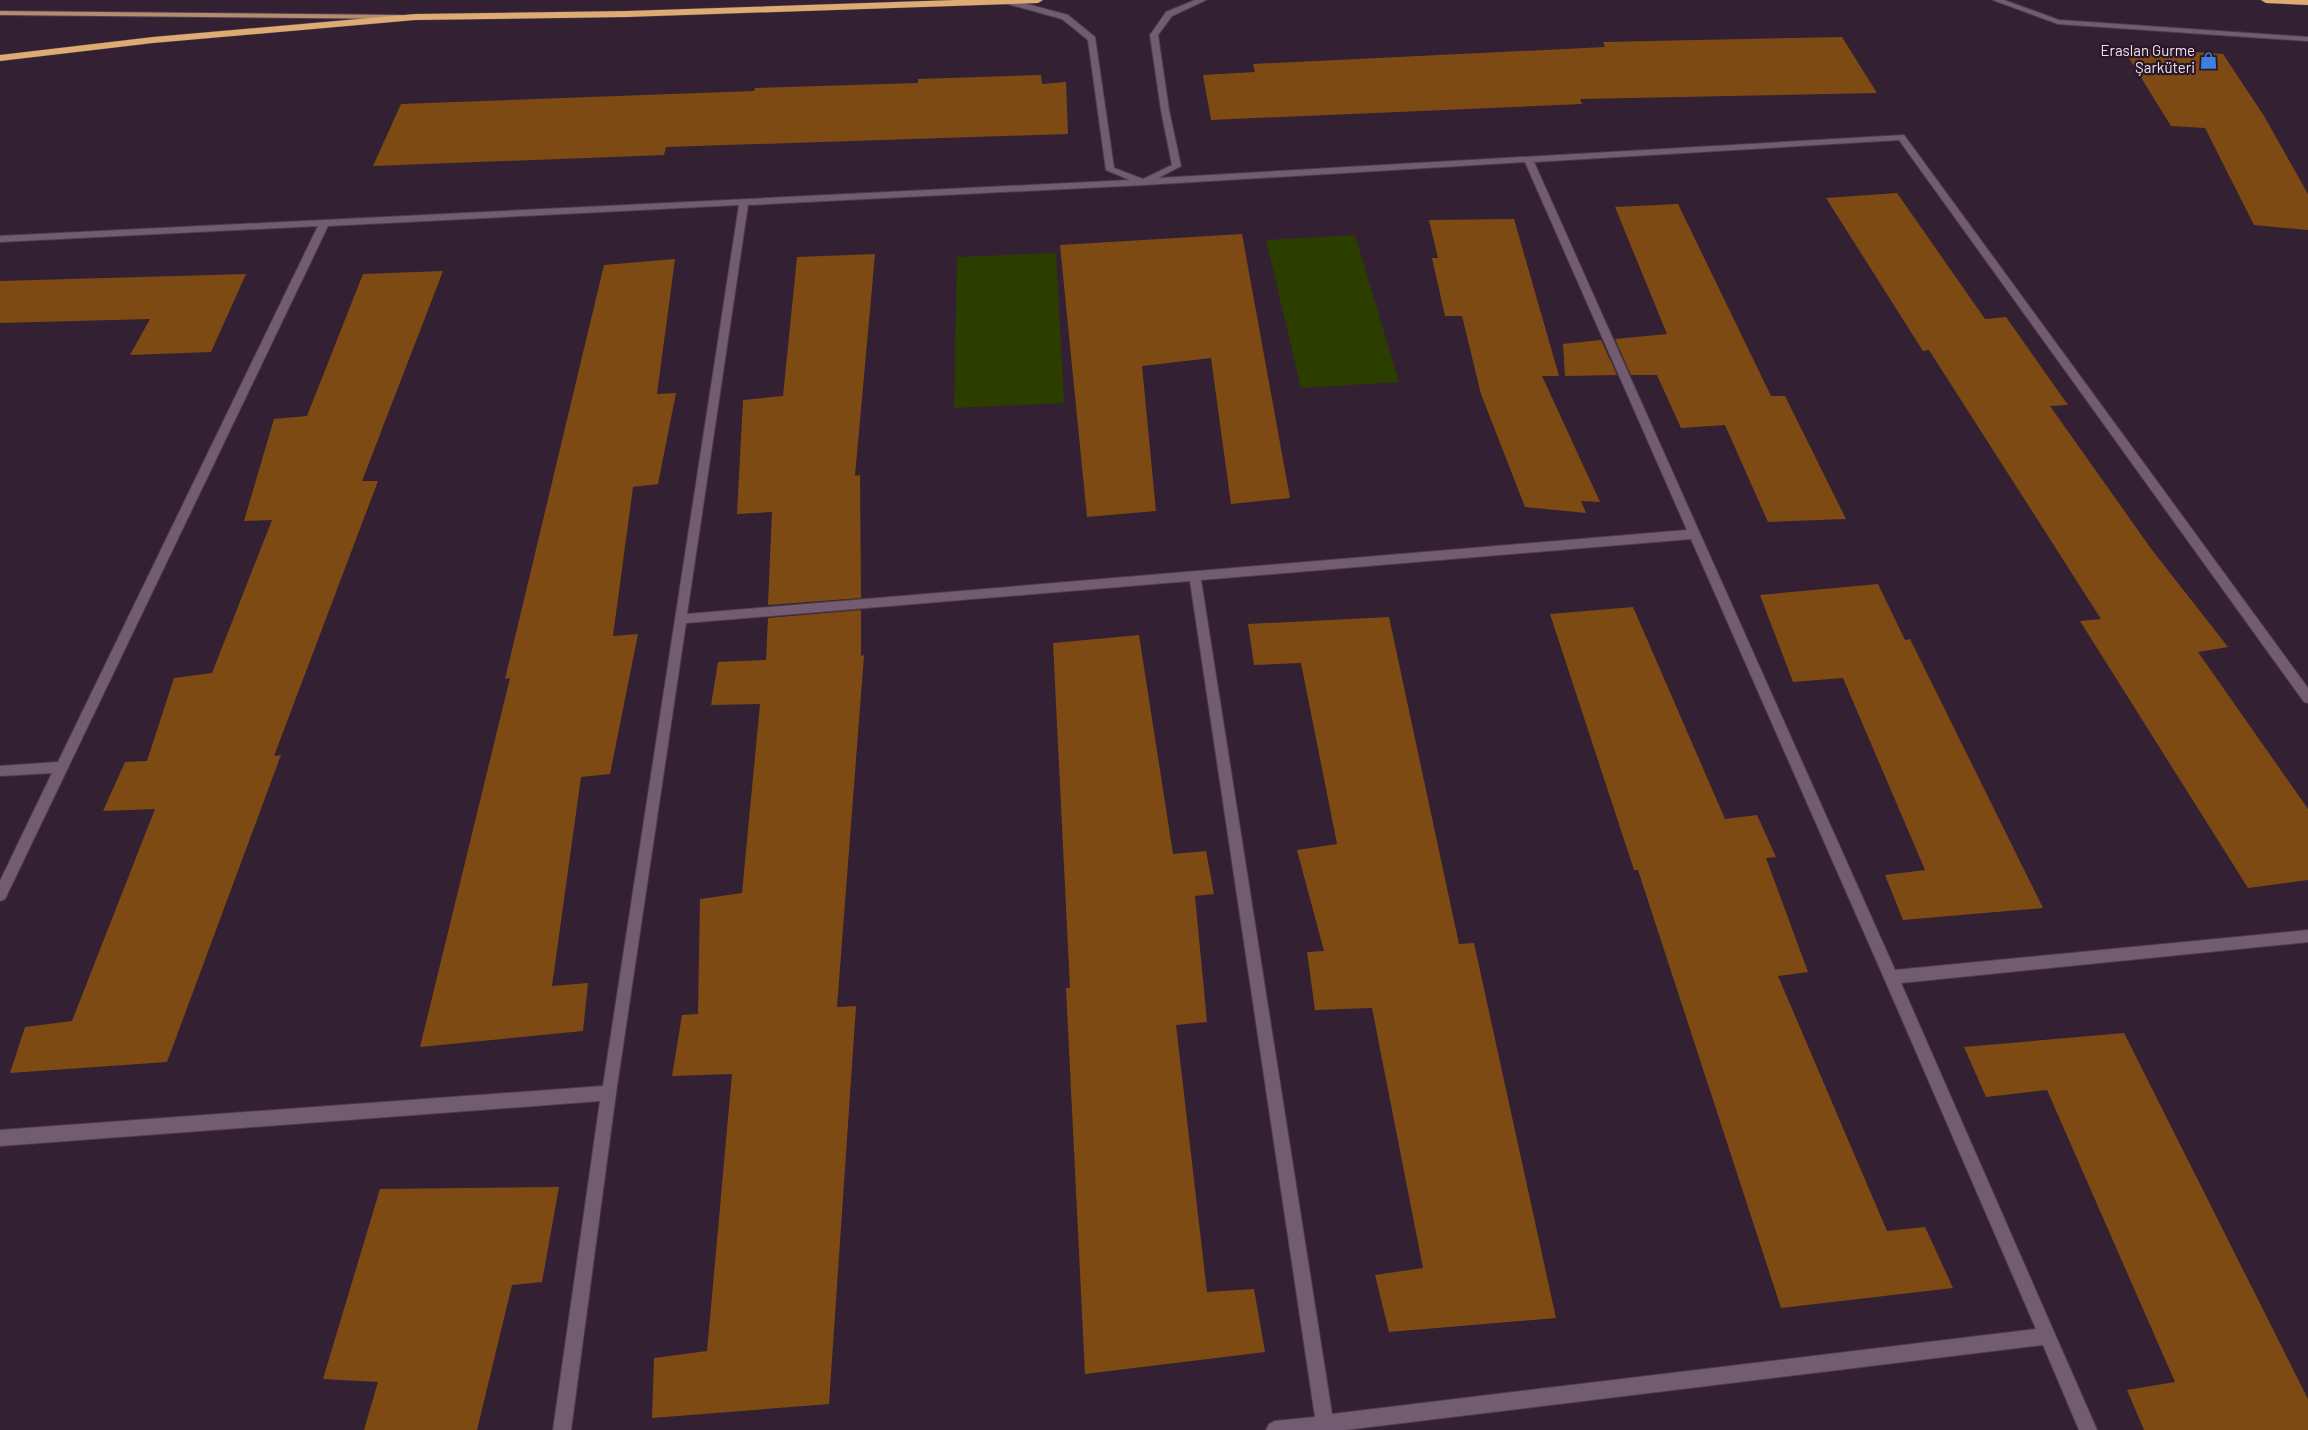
<svg xmlns="http://www.w3.org/2000/svg" width="2308" height="1430" viewBox="0 0 2308 1430" font-family="Barlow,sans-serif">
<style>
.green{fill:#2b3e00}
.building{fill:#7e4a14}
.lines{fill:none;stroke-linecap:round;stroke-linejoin:round}
.minor-casing{stroke:#4e3d4d;stroke-width:2}
.major-casing{stroke:#4e3d4d;stroke-width:2}
.highway-casing{stroke:#4e3d4d;stroke-width:1}
.minor{fill:#735c71;fill-rule:evenodd}
.major{fill:#b38c72;fill-rule:evenodd}
.highway{fill:#deac72;fill-rule:evenodd}
.labels{text-anchor:middle;stroke-width:4.5;stroke-linejoin:round;paint-order:stroke}
.far-poi-label{font-size:15px;fill:#f0e3ef;stroke:#291729;text-anchor:end}
</style>
<rect width="100%" height="100%" fill="#332033"/>
<g class="green">
<polygon points="1355,235 1399,382 1301,388 1266,240"/>
<polygon points="1056,253 1064,403 954,408 957,257"/>
</g>
<g class="building">
<polygon points="1842,37 1877,93 1580,99 1582,104 1211,120 1203,75 1255,72 1253,64 1605,47 1603,42"/>
<polygon points="2122,47 2223,54 2264,116 2308,194 2308,230 2254,225 2205,128 2171,126"/>
<polygon points="1041,75 1042,84 1066,82 1068,134 666,147 664,155 373,166 401,104 754,91 755,88 918,83 918,79"/>
<polygon points="1897,193 1985,319 2006,317 2068,405 2050,406 2152,550 2228,647 2198,652 2308,809 2308,880 2248,888 2080,621 2101,619 1929,350 1923,351 1826,198"/>
<polygon points="1678,204 1771,396 1785,396 1846,519 1768,522 1725,425 1681,428 1657,375 1631,375 1615,339 1667,334 1615,207"/>
<polygon points="1514,219 1559,376 1542,376 1600,502 1581,501 1586,513 1525,507 1481,394 1462,316 1445,316 1432,258 1438,258 1429,220"/>
<polygon points="1242,234 1290,498 1231,504 1211,358 1142,366 1156,511 1087,517 1060,245"/>
<polygon points="875,254 855,476 860,475 861,598 768,605 772,512 737,514 743,400 783,396 797,257"/>
<polygon points="675,259 657,394 676,393 658,484 633,487 613,636 638,634 610,774 581,777 552,986 588,983 583,1031 420,1047 510,678 505,679 604,265"/>
<polygon points="443,271 362,481 378,481 274,756 281,755 167,1062 10,1073 25,1027 72,1021 155,809 103,811 125,762 147,761 174,678 212,673 272,520 244,521 274,419 307,416 363,274"/>
<polygon points="246,274 211,352 130,355 150,319 0,323 0,281"/>
<polygon points="1601,340 1617,375 1565,376 1563,344"/>
<polygon points="1878,584 1905,640 1910,639 2043,908 1903,920 1885,875 1925,870 1843,678 1793,682 1760,595"/>
<polygon points="1633,607 1725,819 1757,815 1776,857 1766,858 1808,972 1778,976 1887,1231 1925,1227 1953,1288 1781,1308 1638,870 1634,870 1550,614"/>
<polygon points="861,610 861,656 864,655 837,1007 856,1006 829,1404 652,1418 654,1358 707,1351 732,1074 672,1076 682,1015 698,1014 700,899 742,893 760,704 711,705 718,662 766,660 768,618"/>
<polygon points="1389,617 1459,944 1474,943 1556,1318 1389,1332 1375,1275 1423,1268 1372,1008 1315,1010 1307,952 1324,951 1297,850 1337,844 1301,663 1254,665 1248,624"/>
<polygon points="1139,635 1173,854 1206,851 1214,894 1195,896 1207,1022 1176,1025 1207,1292 1254,1289 1265,1352 1085,1374 1066,988 1070,988 1053,643"/>
<polygon points="2124,1033 2308,1399 2308,1430 2144,1430 2127,1390 2175,1382 2047,1090 1986,1097 1964,1047"/>
<polygon points="559,1187 542,1282 512,1285 477,1430 364,1430 378,1382 323,1379 380,1189"/>
</g>
<g class="lines">
<defs>
<g id="minor">
<path d="M1004,0H1012L1068,15L1095,37L1114,168L1143,179L1172,165L1161,110L1150,35L1166,12L1195,0H1206L1172,16L1158,35L1169,110L1181,166L1158,178L1904,135L2308,688V703L2304,702L1899,140L1534,162L1895,970L2308,930V942L1901,983L2097,1430H2079L2043,1345L1345,1430H1266L1269,1424L1275,1421L1315,1417L1190,581L686,623L616,1093L571,1430H553L600,1101L0,1146V1130L603,1086L739,205L328,226L5,899L0,901V881L52,773L0,776V766L58,762L318,226L0,242V236L1130,180L1106,170L1088,40L1062,19L1004,3ZM1525,162L1687,530L687,614L748,205L1144,185ZM1691,539L1884,978L2036,1329L1332,1414L1201,580Z"/>
<polygon points="1993,0 2004,0 2059,20 2308,37 2308,41 2058,24"/>
</g>
<polygon id="major" points="0,11 400,15 404,17 400,19 0,15"/>
<g id="highway">
<polygon points="955,0 1043,0 1038,3 627,17 415,20 153,43 0,61 0,55 153,37 415,14 627,11"/>
<polygon points="2261,0 2308,0 2308,5 2266,3"/>
</g>
</defs>
<use href="#minor" class="minor-casing"/>
<use href="#major" class="major-casing"/>
<use href="#highway" class="highway-casing"/>
<use href="#minor" class="minor"/>
<use href="#major" class="major"/>
<use href="#highway" class="highway"/>
</g>
<defs>
<symbol id="shop-bare" viewBox="-9 -9 18 18"><path d="M-5-2.5h2.3a2.7 3.5 0 0 1 5.4 0H5L5.5 6h-11ZM-1.5-2.5h3a1.5 2.3 0 0 0-3 0Z" fill="#3f7fe0" stroke="#291729" stroke-width="2.5" paint-order="stroke"/></symbol>
</defs>
<g fill-rule="evenodd">
<use href="#shop-bare" x="2196" y="48" width="25" height="25"/>
</g>
<g class="labels">
<g class="far-poi-label">
<text x="2195" y="56">Eraslan Gurme<tspan x="2195" dy="17">Şarküteri</tspan></text>
</g>
</g>
</svg>
